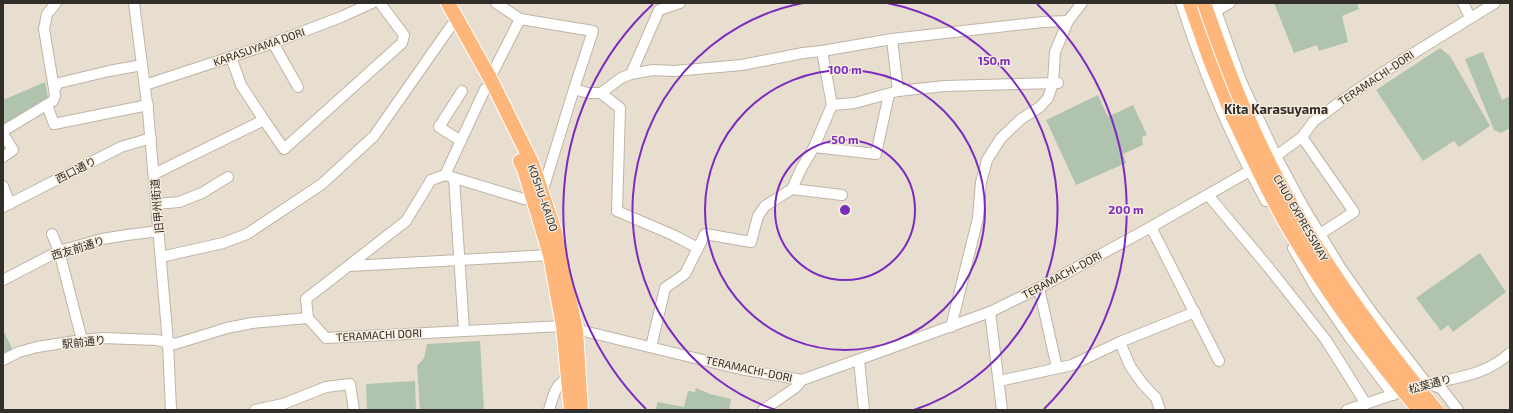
<svg xmlns="http://www.w3.org/2000/svg" width="1513" height="413" viewBox="0 0 1513 413" font-family="'Exo 2','Noto Sans JP',sans-serif">
<style>
.green{fill:#afc3af}
.lines{fill:none;stroke-linecap:round;stroke-linejoin:round}
.minor-casing{stroke:#beb4a6;stroke-width:12}
.highway-casing{stroke:#fff;stroke-width:16}
.minor{stroke:#fff;stroke-width:10}
.highway{stroke:#feb67b;stroke-width:14}
.highway-bridge-casing{stroke:#fff;stroke-width:16;stroke-linecap:butt}
.highway-bridge{stroke:#feb67b;stroke-width:14}
.ring{fill:none;stroke:#7b2cbf;stroke-width:2}
.labels{text-anchor:middle;stroke-width:3;stroke-linejoin:round;paint-order:stroke}
.street-label{font-size:11px;fill:#312d28;stroke:#f5ebdd}
.quarter-label{font-size:13px;font-weight:bold;fill:#312d28;stroke:#f5ebdd}
.centre{fill:#7b2cbf;stroke:#f5ebdd;stroke-width:2}
.ring-label{font-size:12px;text-anchor:middle;font-weight:bold;fill:#7b2cbf;stroke:#f5ebdd;stroke-width:3;stroke-linejoin:round;paint-order:stroke}
</style>
<rect width="100%" height="100%" fill="#e8ded0"/>
<g class="green">
<polygon points="1274,3 1357,3 1359,9 1342,16 1348,42 1319,51 1317,45 1294,53"/>
<polygon points="1440,48 1450,56 1490,126 1459,147 1454,141 1423,161 1376,90"/>
<polygon points="1483,52 1502,100 1510,96 1510,128 1501,133 1494,130 1465,59"/>
<polygon points="45,82 48,97 45,103 6,125 3,121 3,100"/>
<polygon points="1098,95 1108,117 1133,105 1147,135 1142,137 1143,145 1123,154 1126,163 1076,185 1046,120"/>
<polygon points="1480,253 1506,292 1453,332 1448,325 1441,331 1416,298"/>
<polygon points="3,330 11,346 12,352 6,354 3,350"/>
<polygon points="480,341 484,410 420,410 417,366 424,358 427,344"/>
<polygon points="415,381 416,410 367,410 366,384"/>
<polygon points="696,388 710,394 731,399 729,410 655,410 658,402 684,407 688,391 695,392"/>
</g>
<g class="lines">
<defs>
<g id="minor">
<polyline points="134,3 148,111 168,343 171,410"/>
<polyline points="496,3 520,19 593,31 574,89 542,193"/>
<path d="M1181,3C1203,72 1231,138 1266,201"/>
<polyline points="1215,3 1216,11 1241,81 1276,156 1304,208 1340,267 1373,314 1427,384 1441,388 1458,410"/>
<polyline points="1463,3 1470,17"/>
<polyline points="1216,11 1230,3"/>
<polyline points="892,39 898,91"/>
<polyline points="273,43 298,87"/>
<polyline points="631,74 659,10 680,3"/>
<polyline points="490,78 520,19"/>
<polyline points="145,85 273,43 341,17 372,3"/>
<polyline points="54,89 59,83 109,71 142,65"/>
<polyline points="574,89 588,93 601,93 621,78 631,74 653,70 674,71 742,65 803,53 822,51 892,39 1043,22 1068,21"/>
<polyline points="601,93 620,108 617,211 673,235 698,248"/>
<polyline points="47,105 54,124 148,105"/>
<polyline points="832,105 855,103 898,91 945,86 1058,83"/>
<polyline points="264,120 284,149 402,43 404,35 380,3"/>
<polyline points="3,131 53,101 55,96 54,89 44,29 47,14 56,3"/>
<polyline points="3,134 13,150 3,157"/>
<polyline points="1302,137 1354,212 1320,234"/>
<polyline points="461,141 439,127 462,91"/>
<polyline points="814,147 876,154 889,94"/>
<polyline points="154,174 264,120 241,85 231,57"/>
<polyline points="445,175 485,89"/>
<polyline points="454,178 464,330"/>
<polyline points="3,186 10,204"/>
<polyline points="792,189 801,169 814,147 832,105 822,51"/>
<polyline points="1208,195 1269,268 1326,340 1366,404"/>
<polyline points="156,204 179,202 202,193 228,177"/>
<polyline points="3,207 121,147 151,138"/>
<polyline points="1151,227 1219,361"/>
<polyline points="52,234 59,251 82,340"/>
<polyline points="1293,248 1317,290 1350,338 1393,395"/>
<polyline points="161,257 223,243 247,234 322,184 374,136 451,26"/>
<polyline points="349,266 550,255"/>
<polyline points="3,280 59,251 102,239 127,235 159,231"/>
<polyline points="1039,288 1057,368"/>
<polyline points="990,312 1002,410"/>
<polyline points="308,318 306,299 406,221 431,180 445,175 524,199 533,199"/>
<polyline points="951,327 978,218 981,182 987,160 1001,138 1021,119 1040,107 1048,98 1053,83 1055,52 1068,21 1082,3"/>
<polyline points="1120,342 1130,366 1142,383 1156,398 1160,410"/>
<polyline points="651,347 665,288 685,274 705,234 751,242 758,216 765,206 792,189 842,195"/>
<polyline points="3,360 19,352 37,347 82,340 103,338 156,340 175,344 227,328 252,323 308,318 326,338 563,326 740,369 802,380 990,312 1039,288 1151,227 1276,156 1302,137 1314,121 1351,94 1396,64 1495,3"/>
<polyline points="859,360 864,410"/>
<polyline points="999,381 1072,365 1120,342 1195,312"/>
<path d="M1429,384C1459,377 1486,375 1510,353"/>
<polyline points="255,410 283,404 326,387 350,384 354,410"/>
<path d="M549,410C553,397 555,383 569,378"/>
<polyline points="763,410 795,388 802,380"/>
<polyline points="1347,410 1398,393"/>
</g>
<g id="highway">
<polyline points="448,3 490,78 532,163 555,232 576,330 581,410"/>
<polyline points="1190,3 1210,60 1233,117"/>
<polyline points="520,161 524,169 550,255 563,326 571,410"/>
</g>
</defs>
<use href="#minor" class="minor-casing"/>
<use href="#highway" class="highway-casing"/>
<use href="#minor" class="minor"/>
<use href="#highway" class="highway"/>
<defs>
<g id="highway-bridge">
<path d="M1204,3C1217,40 1230,77 1246,113C1292,222 1362,320 1436,410"/>
<path d="M1233,117C1252,156 1269,195 1291,232C1329,295 1372,354 1419,410"/>
</g>
</defs>
<use href="#highway-bridge" class="highway-bridge-casing"/>
<use href="#highway-bridge" class="highway-bridge"/>
</g>
<g class="ring">
<circle cx="845" cy="210" r="70"/>
<circle cx="845" cy="210" r="140"/>
<path d="M776 410A211 211 0 0 1 803 3M887 3A211 211 0 0 1 914 410"/>
<path d="M646 409A281 281 0 0 1 653 4M1037 4A281 281 0 0 1 1044 409"/>
</g>
<g class="labels">
<g class="street-label">
<text transform="translate(259 47) rotate(-19)" y="4">KARASUYAMA DORI</text>
<text transform="translate(1376 78) rotate(-34)" y="4">TERAMACHI-DORI</text>
<text transform="translate(76 170) rotate(-27)" y="4">西口通り</text>
<text transform="translate(543 198) rotate(71)" y="4">KOSHU-KAIDO</text>
<text transform="translate(157 206) rotate(-95)" y="4">旧甲州街道</text>
<text transform="translate(1301 218) rotate(60)" y="4">CHUO EXPRESSWAY</text>
<text transform="translate(78 248) rotate(-17)" y="4">西友前通り</text>
<text transform="translate(1062 275) rotate(-28)" y="4">TERAMACHI-DORI</text>
<text transform="translate(379 335) rotate(-3)" y="4">TERAMACHI DORI</text>
<text transform="translate(84 342) rotate(-6)" y="4">駅前通り</text>
<text transform="translate(749 369) rotate(12)" y="4">TERAMACHI-DORI</text>
<text transform="translate(1430 384) rotate(-15)" y="4">松葉通り</text>
</g>
<g class="quarter-label">
<text x="1276" y="114">Kita Karasuyama</text>
</g>
</g>
<circle cx="845" cy="210" r="6" class="centre"/>
<g class="ring-label">
<text x="994" y="65">150 m</text>
<text x="845" y="74">100 m</text>
<text x="845" y="144">50 m</text>
<text x="1126" y="214">200 m</text>
</g>
<rect width="1513" height="413" fill="none" stroke="#312d28" stroke-width="8"/>
</svg>
